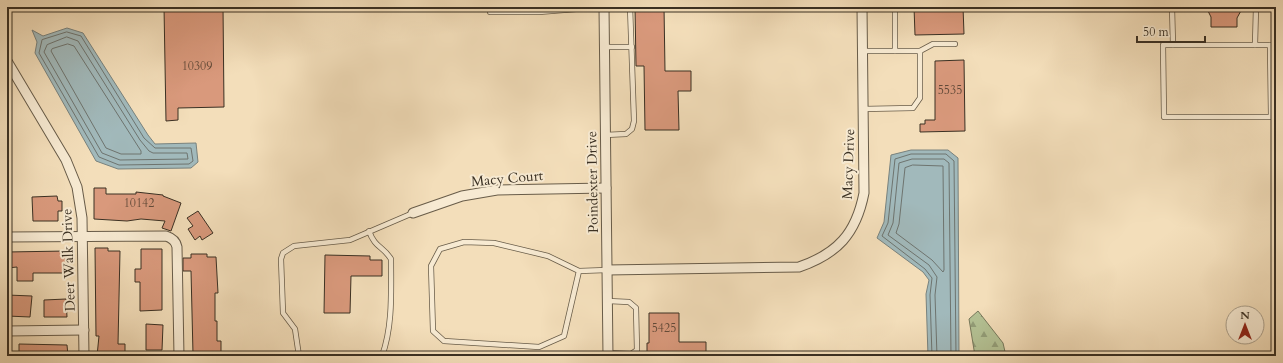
<svg xmlns="http://www.w3.org/2000/svg" width="1283" height="363" viewBox="0 0 1283 363" font-family="Cardo,serif">
<style>
.forest{fill:url(#forest-firs);stroke:#77795c}
.water{fill:#a1b9bb;stroke:#78827e}
.lines{fill:none;stroke-linecap:round;stroke-linejoin:round}
.shore{stroke:#6e746f;stroke-width:1}
.building{fill:#d9997c;stroke:#3a3023}
.lane-casing{stroke:#685c49;stroke-width:6}
.street-casing{stroke:#685c49;stroke-width:11}
.lane{stroke:#f7ead2;stroke-width:4.5}
.street{stroke:#f7ead2;stroke-width:9}
.labels{text-anchor:middle;stroke-width:4;stroke-linejoin:round;paint-order:stroke}
.number-label{font-size:12px;fill:#624a39}
.street-label{font-size:14px;fill:#3a3023;stroke:#f7ead2}
</style>
<defs>
<pattern id="forest-firs" width="22" height="20" patternUnits="userSpaceOnUse"><rect width="22" height="20" fill="#b4c295"/><path d="M5 1l3.5 6h-7zM16 11l3.5 6h-7z" fill="#939e79"/></pattern>
</defs>
<rect width="100%" height="100%" fill="#f3deba"/>
<filter id="stains"><feTurbulence type="fractalNoise" baseFrequency=".005" numOctaves="4"/><feColorMatrix values="0 0 0 0 .2 0 0 0 0 .09 0 0 0 0 .02 0 0 0 .5 -.17"/></filter>
<radialGradient id="worn" r=".72"><stop offset=".6" stop-color="#630" stop-opacity="0"/><stop offset="1" stop-color="#630" stop-opacity=".3"/></radialGradient>
<polygon class="forest" points="978,311 1003,343 1006,356 975,356 969,319"/>
<g class="water">
<polygon points="67,28 83,33 148,135 155,144 196,143 198,162 191,168 118,169 96,161 35,53 37,42 32,30 43,36"/>
<polygon points="911,150 948,150 958,158 959,356 928,356 926,294 929,280 923,272 877,238 884,222 891,155"/>
</g>
<g class="lines">
<g class="shore">
<polygon points="67,32 81,36 144,138 155,148 191,148 193,161 189,164 119,165 99,157 39,53 42,40"/>
<polygon points="67,37 78,41 140,140 149,151 153,153 187,153 188,159 120,160 102,153 44,52 47,45"/>
<polygon points="68,44 74,46 141,151 141,154 121,154 106,148 51,51 52,49"/>
<polygon points="913,165 943,166 944,270 943,272 932,260 896,233 899,224 905,168"/>
<polyline points="932,356 930,295 932,278 925,269 882,236 888,223 895,159 911,154 946,154 954,161 956,356"/>
<polyline points="937,356 935,295 937,277 929,265 888,235 893,223 899,163 912,159 944,159 949,163 951,356"/>
</g>
</g>
<g class="building">
<polygon points="164,7 223,7 224,107 178,108 178,120 166,121"/>
<polygon points="635,7 664,7 665,71 691,71 691,91 678,91 679,130 645,130 644,66 636,66"/>
<polygon points="914,7 963,7 964,34 915,35"/>
<polygon points="1206,7 1243,7 1237,18 1237,27 1211,27 1211,17"/>
<polygon points="964,60 965,131 920,132 920,124 925,124 925,120 935,120 935,61"/>
<polygon points="94,188 106,188 106,194 136,194 136,192 163,195 163,196 181,203 171,231 162,228 165,221 141,219 127,221 94,219"/>
<polygon points="57,196 58,201 62,201 62,211 58,211 58,221 33,221 32,197"/>
<polygon points="198,211 213,233 202,240 200,236 195,240 188,229 193,226 187,218"/>
<polygon points="95,248 108,248 108,251 120,251 118,344 125,344 125,355 97,356 99,336 96,336"/>
<polygon points="141,249 162,249 162,310 140,311 140,282 135,282 135,269 141,269"/>
<polygon points="66,251 67,273 33,273 33,281 17,281 17,267 7,268 7,252"/>
<polygon points="191,254 207,254 207,257 216,257 218,293 215,293 215,321 217,321 217,341 221,341 221,354 193,354 191,271 183,271 183,258 191,258"/>
<polygon points="325,255 370,256 370,260 382,260 382,276 351,276 350,313 324,313"/>
<polygon points="7,295 32,296 30,317 7,316"/>
<polygon points="66,299 67,317 44,317 44,300"/>
<polygon points="649,313 679,313 679,342 706,342 706,356 647,356 647,343 649,343"/>
<polygon points="146,324 163,325 162,350 146,350"/>
<polygon points="19,344 67,345 68,356 19,356"/>
</g>
<g class="lines">
<defs>
<g id="lane">
<polyline points="1172,7 1173,45 1163,45 1164,117 1276,117"/>
<polyline points="490,12 539,12 601,7"/>
<polyline points="1173,45 1276,45"/>
<polyline points="1255,45 1256,7"/>
<polyline points="1270,45 1271,117"/>
<polyline points="604,47 632,47"/>
<polyline points="863,51 895,51 895,7"/>
<polyline points="895,51 920,51 933,44 955,44"/>
<polyline points="863,109 913,108 920,98 920,51"/>
<polyline points="605,135 626,134 632,129 634,121 630,7"/>
<path d="M369,231C375,248 383,246 391,259C391,291 393,326 382,356"/>
<polyline points="579,271 564,336 539,347 444,341 433,331 431,266 440,249 464,242 494,243 548,256 579,271 607,270"/>
<polyline points="608,301 629,302 636,308 637,350 631,354 608,353"/>
<polyline points="299,356 295,329 283,313 281,259 283,253 294,246 350,240 413,213"/>
</g>
<g id="street">
<polyline points="604,7 608,356"/>
<polyline points="7,61 66,160 77,187 82,218 84,356"/>
<polyline points="413,213 462,196 497,190 606,188"/>
<path d="M7,237L166,236C172,238 176,241 177,247L179,356"/>
<path d="M607,270L799,267C837,254 856,234 864,193L862,7"/>
<polyline points="7,331 84,330"/>
</g>
</defs>
<use href="#lane" class="lane-casing"/>
<use href="#street" class="street-casing"/>
<use href="#lane" class="lane"/>
<use href="#street" class="street"/>
</g>
<g class="labels">
<g class="number-label">
<text x="197" y="70">10309</text>
<text x="950" y="94">5535</text>
<text x="139" y="207">10142</text>
<text x="664" y="332">5425</text>
</g>
<g class="street-label">
<text transform="translate(848 164) rotate(-88)" y="5">Macy Drive</text>
<text transform="translate(507 178) rotate(-5)" y="5">Macy Court</text>
<text transform="translate(592 182) rotate(-91)" y="5">Poindexter Drive</text>
<text transform="translate(68 260) rotate(-92)" y="5">Deer Walk Drive</text>
</g>
</g>
<rect width="1283" height="363" fill="none" stroke="#f3deba" stroke-width="24"/>
<rect x="8" y="8" width="1267" height="347" fill="none" stroke="#3a3023" stroke-width="2"/>
<rect x="12" y="12" width="1259" height="339" fill="none" stroke="#3a3023"/>
<g transform="translate(1245 325)"><circle r="19" fill="#f7ead2" stroke="#aba08c"/>
<path d="M0-3L7 15L0 10L-7 15Z" fill="#8f2418"/>
<text y="-6" font-size="11" font-weight="bold" text-anchor="middle" fill="#3a3023">N</text>
</g>
<path d="M1137 36v6h68v-6" fill="none" stroke="#3a3023" stroke-width="2"/>
<text x="1143" y="36" font-size="12" fill="#3a3023" stroke="#f7ead2" stroke-width="3" paint-order="stroke">50 m</text>
<rect width="100%" height="100%" filter="url(#stains)"/>
<rect width="100%" height="100%" fill="url(#worn)"/>
</svg>
